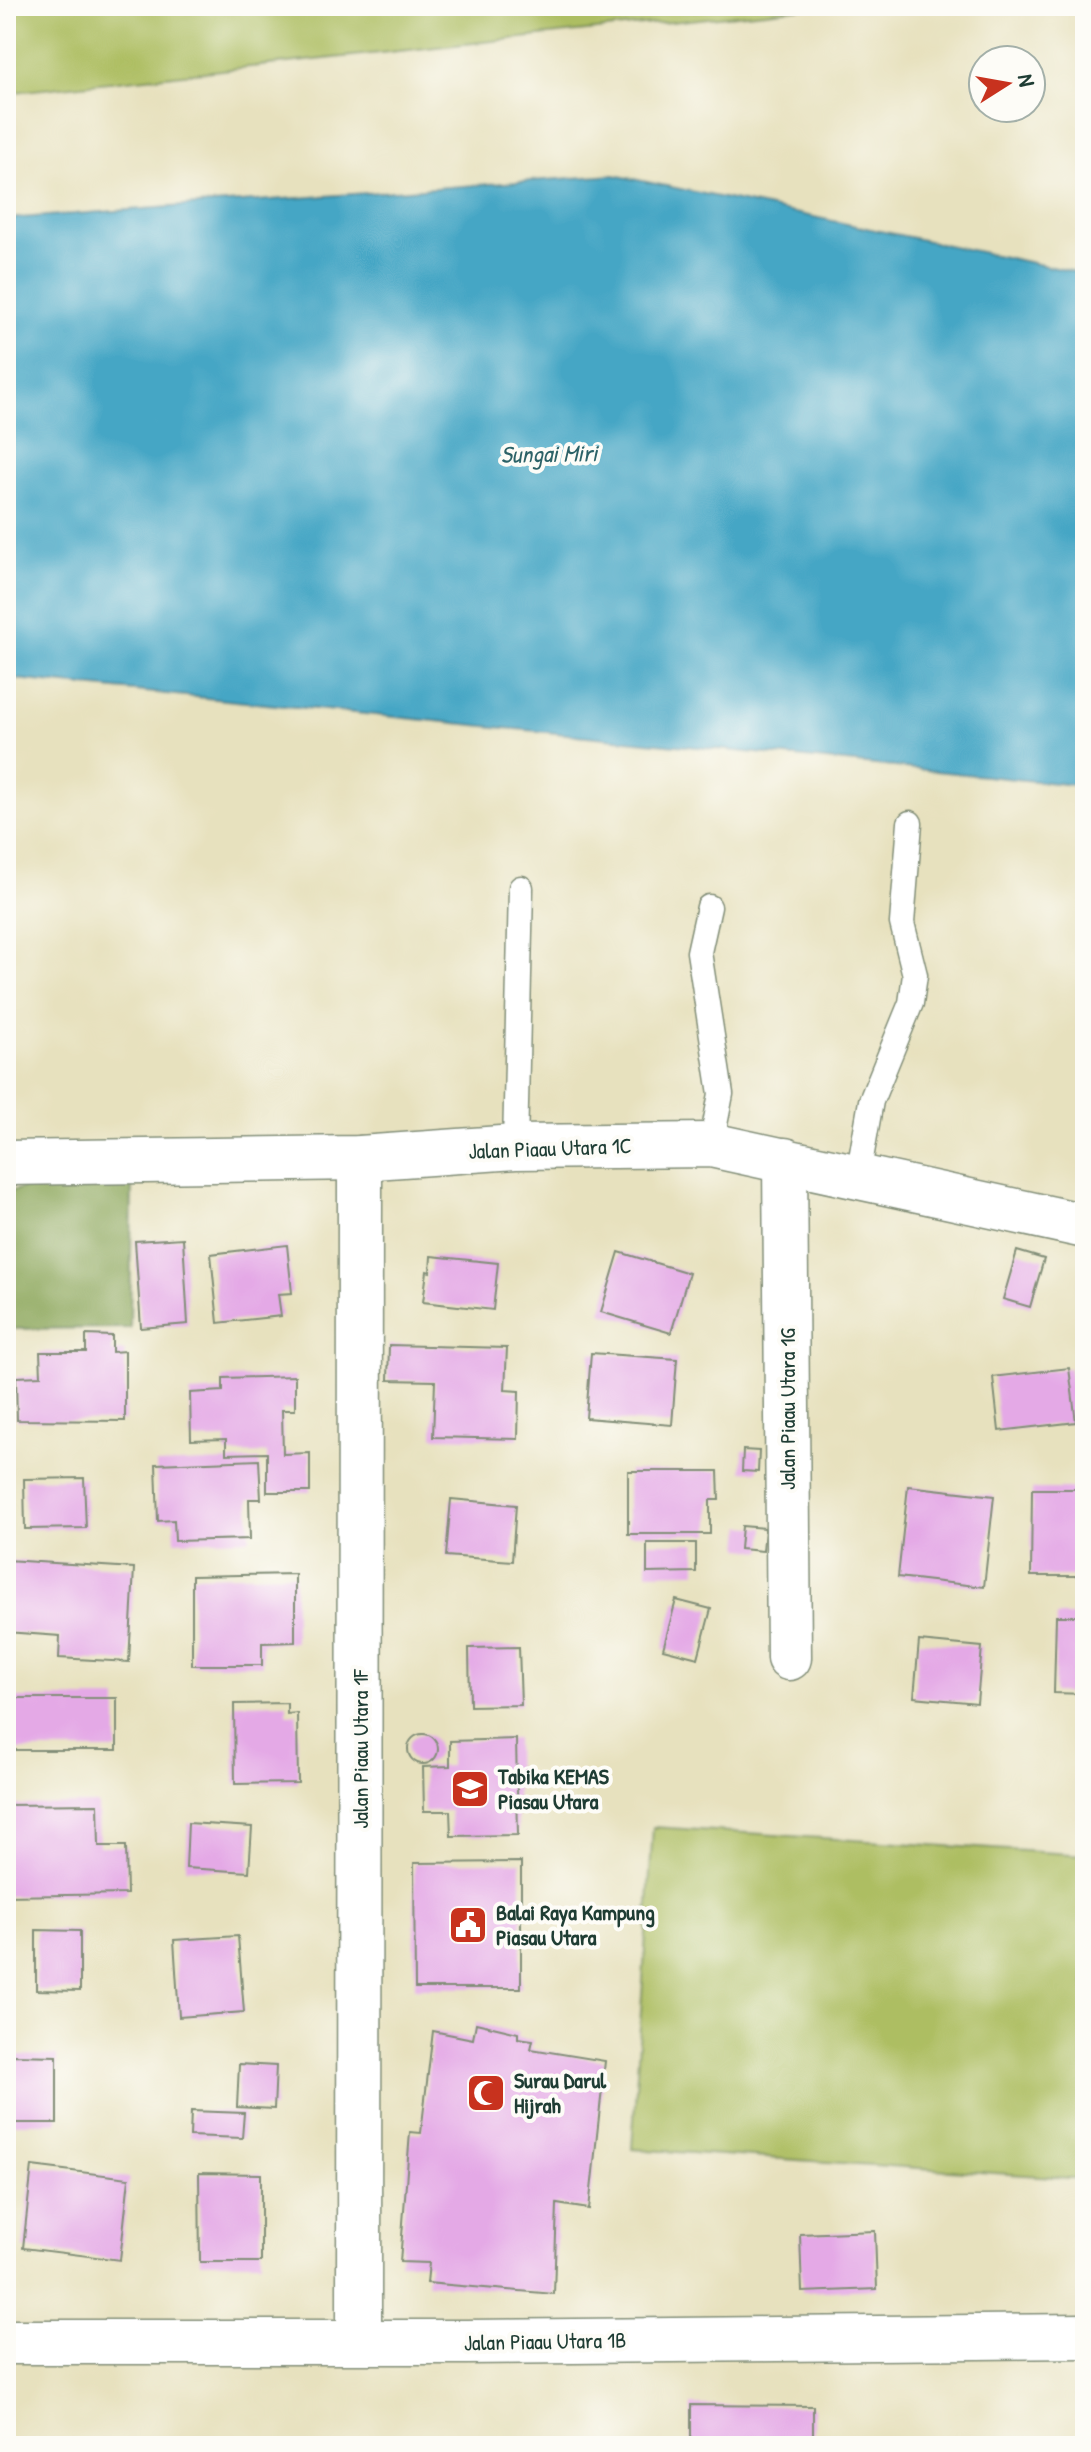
<svg xmlns="http://www.w3.org/2000/svg" width="1091" height="2452" viewBox="0 0 1091 2452" font-family="'Patrick Hand',sans-serif">
<style>
.green{fill:#adbe62;stroke:#667e4b;stroke-width:2}
.forest{fill:#8aa558;stroke:#547146;stroke-width:2}
.water{fill:#45a6c5;stroke:#32727c;stroke-width:2}
.building{fill:#e4a9e6}
.lines{fill:none;stroke-linecap:round;stroke-linejoin:round}
.service-casing{stroke:#838f79;stroke-width:27}
.minor-casing{stroke:#838f79;stroke-width:47}
.service{stroke:#fff;stroke-width:24}
.minor{stroke:#fff;stroke-width:44}
.labels{text-anchor:middle;stroke-width:8;stroke-linejoin:round;paint-order:stroke}
.street-label{font-size:22px;fill:#1f3d34;stroke:#fdfcf7}
.poi-label{font-size:22px;font-weight:bold;fill:#1f3d34;stroke:#fdfcf7;text-anchor:start}
.water-label{font-size:24px;font-style:italic;fill:#2c6267;stroke:#fdfcf7}
</style>
<rect width="100%" height="100%" fill="#fdfcf7"/>
<filter id="ink" filterUnits="userSpaceOnUse"><feTurbulence type="fractalNoise" baseFrequency=".0125" numOctaves="2"/><feDisplacementMap in="SourceGraphic" scale="16" xChannelSelector="R" yChannelSelector="G"/><feConvolveMatrix kernelMatrix="1 2 1 2 8 2 1 2 1" color-interpolation-filters="sRGB"/></filter>
<filter id="wash" filterUnits="userSpaceOnUse"><feTurbulence type="fractalNoise" baseFrequency=".006" numOctaves="4" result="noise"/><feDisplacementMap in="SourceGraphic" scale="32" xChannelSelector="R" yChannelSelector="G"/><feGaussianBlur stdDeviation="1.8" result="paint"/><feColorMatrix in="noise" values="0 0 0 0 0 0 0 0 0 0 0 0 0 0 0 0 0 1.4 0 .05"/><feComposite in="paint" operator="in"/></filter>
<g filter="url(#wash)">
<rect width="100%" height="100%" fill="#e7e1be"/>
<g class="green">
<polygon points="6,6 821,6 6,93"/>
<polygon points="653,1827 1085,1855 1085,2179 632,2149"/>
</g>
<polygon class="forest" points="41,1182 132,1184 130,1328 6,1329 6,1193"/>
<polygon class="water" points="614,175 1085,274 1085,786 6,678 6,219"/>
<g id="blocks">
<g class="building">
<polygon points="183,1238 188,1324 141,1328 135,1241"/>
<polygon points="287,1245 292,1293 278,1294 281,1316 218,1323 211,1254"/>
<polygon points="1017,1251 1044,1259 1030,1307 1003,1299"/>
<polygon points="619,1252 689,1273 671,1333 601,1312"/>
<polygon points="431,1256 498,1263 493,1310 423,1302 427,1271 430,1272"/>
<polygon points="86,1335 112,1336 112,1352 125,1351 125,1421 17,1420 16,1377 41,1376 40,1352 86,1352"/>
<polygon points="389,1345 507,1348 505,1390 519,1391 518,1439 433,1437 435,1381 388,1380"/>
<polygon points="591,1353 677,1359 672,1425 586,1418"/>
<polygon points="1069,1368 1076,1422 999,1431 993,1377"/>
<polygon points="295,1376 295,1410 282,1410 283,1454 310,1453 310,1492 267,1492 267,1453 226,1454 226,1439 191,1440 190,1393 223,1391 223,1378"/>
<polygon points="6,1397 11,1398 11,1424 6,1423"/>
<polygon points="743,1450 759,1451 758,1472 742,1471"/>
<polygon points="259,1460 261,1499 249,1499 250,1539 175,1541 174,1520 158,1521 156,1464"/>
<polygon points="628,1471 718,1471 719,1500 710,1500 710,1534 628,1534"/>
<polygon points="84,1478 86,1528 25,1529 24,1479"/>
<polygon points="908,1486 994,1496 984,1587 898,1577"/>
<polygon points="1032,1489 1085,1489 1085,1576 1031,1576"/>
<polygon points="451,1499 516,1505 512,1561 446,1556"/>
<polygon points="742,1526 765,1528 763,1551 740,1549"/>
<polygon points="647,1543 696,1543 696,1572 647,1573"/>
<polygon points="6,1560 134,1568 129,1662 59,1658 60,1636 6,1632"/>
<polygon points="295,1574 295,1642 262,1643 262,1665 192,1665 192,1576"/>
<polygon points="676,1600 711,1609 698,1658 663,1649"/>
<polygon points="1056,1616 1085,1616 1085,1694 1054,1693"/>
<polygon points="919,1641 982,1647 977,1703 914,1697"/>
<polygon points="519,1647 521,1705 470,1706 469,1648"/>
<rect x="6" y="1698" width="111" height="52"/>
<polygon points="287,1703 287,1714 297,1713 298,1783 235,1784 234,1704"/>
<circle cx="423" cy="1749" r="15"/>
<polygon points="516,1739 518,1835 451,1836 450,1811 424,1811 423,1767 450,1766 450,1741"/>
<polygon points="98,1804 99,1846 126,1846 127,1894 6,1896 6,1805"/>
<polygon points="188,1823 252,1827 249,1872 186,1868"/>
<polygon points="521,1862 521,1988 415,1988 414,1863"/>
<polygon points="36,1930 80,1931 80,1991 36,1990"/>
<polygon points="238,1936 244,2012 179,2017 174,1940"/>
<polygon points="476,2023 518,2033 518,2038 533,2040 531,2049 605,2061 589,2209 557,2204 554,2294 427,2283 429,2263 400,2262 410,2132 421,2133 433,2031 473,2039"/>
<polygon points="12,2055 57,2056 57,2123 12,2123"/>
<polygon points="239,2064 276,2066 274,2109 237,2107"/>
<polygon points="191,2111 244,2113 242,2138 190,2136"/>
<polygon points="6,2163 13,2163 13,2193 6,2194"/>
<polygon points="32,2166 129,2178 120,2260 23,2248"/>
<polygon points="199,2173 261,2174 261,2262 200,2262"/>
<polygon points="875,2231 877,2289 802,2292 800,2234"/>
<polygon points="691,2405 813,2406 813,2446 691,2446"/>
<polygon points="422,2442 423,2446 399,2446 399,2444"/>
</g>
</g>
</g>
<g filter="url(#ink)">
<use href="#blocks" fill-opacity="0" stroke="#838f79" stroke-width="2"/>
<g class="lines">
<defs>
<g id="service">
<polyline points="709,907 699,952 721,1094 711,1145"/>
<polyline points="515,1147 521,888"/>
<polyline points="858,1176 871,1101 911,1003 915,975 902,923 910,823"/>
</g>
<g id="minor">
<polyline points="785,1160 789,1658"/>
<polyline points="6,1163 360,1158 515,1147 711,1145 1085,1226"/>
<polyline points="359,2340 360,1158"/>
<polyline points="6,2342 466,2342 1085,2336"/>
</g>
</defs>
<use href="#service" class="service-casing"/>
<use href="#minor" class="minor-casing"/>
<use href="#service" class="service"/>
<use href="#minor" class="minor"/>
</g>
</g>
<defs>
<symbol id="school-square" viewBox="-11 -11 22 22"><rect x="-9" y="-9" width="18" height="18" rx="4" fill="#c8321e" stroke="#fdfcf7"/><path d="M0-5L7-2L0 1L-7-2ZM-4 1L0 2.5L4 1V4Q0 6-4 4Z" fill="#fff"/></symbol>
<symbol id="civic-square" viewBox="-11 -11 22 22"><rect x="-9" y="-9" width="18" height="18" rx="4" fill="#c8321e" stroke="#fdfcf7"/><path d="M-.6-6.5H3V-4.5H.6V-3L4-1V1h2V6H-6V1h2V-1L-.6-3ZM-1.2 2.5V6h2.4V2.5Z" fill="#fff"/></symbol>
<symbol id="mosque-square" viewBox="-11 -11 22 22"><rect x="-9" y="-9" width="18" height="18" rx="4" fill="#c8321e" stroke="#fdfcf7"/><path d="M3.5-4.9A6 6 0 1 0 3.5 4.9A5 5 0 1 1 3.5-4.9Z" fill="#fff"/></symbol>
</defs>
<g fill-rule="evenodd">
<use href="#school-square" x="448" y="1767" width="44" height="44"/>
<use href="#civic-square" x="446" y="1903" width="44" height="44"/>
<use href="#mosque-square" x="464" y="2071" width="44" height="44"/>
</g>
<g class="labels">
<g class="street-label">
<text transform="translate(550 1148) rotate(-2)" y="8">Jalan Piaau Utara 1C</text>
<text transform="translate(787 1409) rotate(-90)" y="8">Jalan Piaau Utara 1G</text>
<text transform="translate(360 1749) rotate(-90)" y="8">Jalan Piaau Utara 1F</text>
<text transform="translate(545 2341) rotate(-1)" y="8">Jalan Piaau Utara 1B</text>
</g>
<g class="poi-label">
<text x="498" y="1784">Tabika KEMAS<tspan x="498" dy="25">Piasau Utara</tspan></text>
<text x="496" y="1920">Balai Raya Kampung<tspan x="496" dy="25">Piasau Utara</tspan></text>
<text x="514" y="2088">Surau Darul<tspan x="514" dy="25">Hijrah</tspan></text>
</g>
<g class="water-label">
<text transform="translate(549 454) rotate(-1)" y="8">Sungai Miri</text>
</g>
</g>
<rect width="1091" height="2452" fill="none" stroke="#fdfcf7" stroke-width="32"/>
<g transform="translate(1007 84) rotate(79)"><circle r="38" fill="#fdfcf7" stroke="#a4b0a9" stroke-width="2"/>
<path d="M0-6L14 30L0 20L-14 30Z" fill="#c8321e"/>
<text y="-12" font-size="22" font-weight="bold" text-anchor="middle" fill="#1f3d34">N</text>
</g>
</svg>
